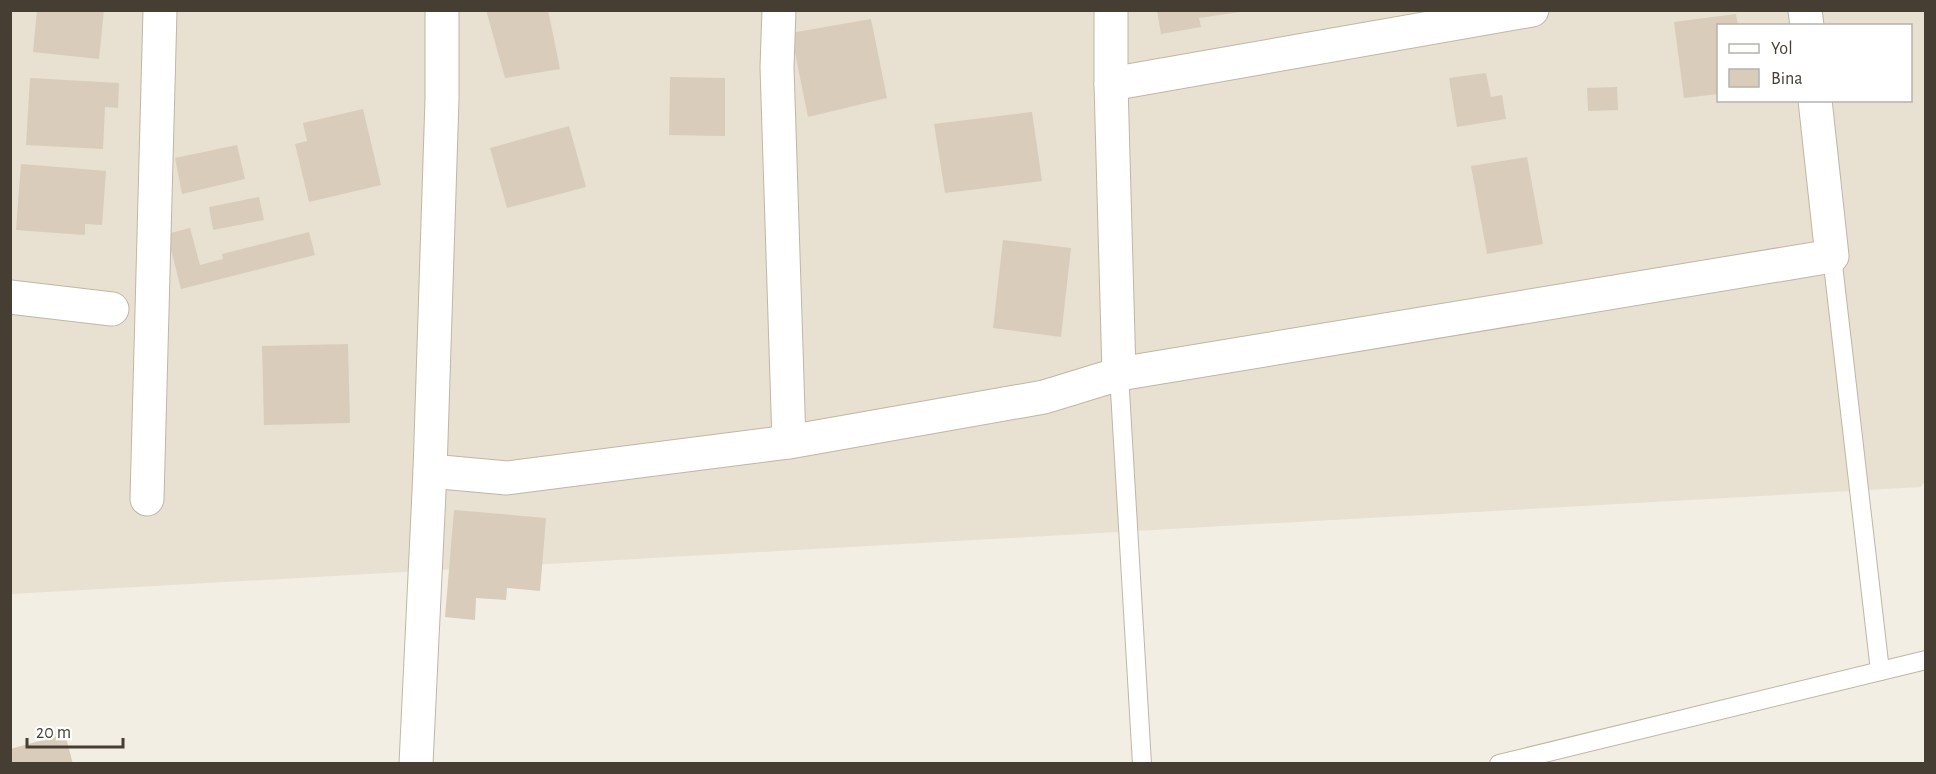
<svg xmlns="http://www.w3.org/2000/svg" width="1936" height="774" viewBox="0 0 1936 774" font-family="'Alegreya Sans',sans-serif">
<style>
.residential{fill:#e8e0d1;fill-rule:evenodd}
.building{fill:#d9ccba}
.lines{fill:none;stroke-linecap:round;stroke-linejoin:round}
.lane-casing{stroke:#c0b6a5;stroke-width:20}
.street-casing{stroke:#c0b6a5;stroke-width:35}
.lane{stroke:#fff;stroke-width:18}
.street{stroke:#fff;stroke-width:33}
</style>
<rect width="100%" height="100%" fill="#f3eee3"/>
<path class="residential" d="M11,11H1925L1926,479L1921,487L11,594ZM1718,26H1910V100H1718Z"/>
<g class="building">
<polygon points="37,10 104,10 99,59 33,52"/>
<polygon points="486,10 548,10 560,69 505,78"/>
<polygon points="1157,10 1240,10 1240,12 1199,18 1201,27 1161,34"/>
<polygon points="1736,14 1738,26 1718,26 1718,94 1684,98 1674,22"/>
<polygon points="871,19 887,98 808,117 791,33"/>
<polygon points="1486,73 1491,97 1502,95 1506,119 1457,127 1449,78"/>
<polygon points="670,77 725,78 725,136 669,135"/>
<polygon points="30,78 119,83 118,108 105,107 103,149 26,145"/>
<polygon points="1617,87 1618,110 1588,111 1587,88"/>
<polygon points="363,109 381,185 309,202 295,144 307,141 303,123"/>
<polygon points="1032,112 1042,181 945,193 934,124"/>
<polygon points="569,126 586,187 507,208 490,148"/>
<polygon points="237,145 245,179 182,194 175,158"/>
<polygon points="1527,157 1543,244 1487,254 1471,166"/>
<polygon points="21,164 106,171 102,225 85,224 85,235 16,230"/>
<polygon points="259,197 264,220 213,230 209,207"/>
<polygon points="190,228 200,265 223,259 222,254 309,232 315,255 181,289 167,234"/>
<polygon points="1003,240 1071,248 1061,337 993,328"/>
<polygon points="348,344 350,423 264,425 262,346"/>
<polygon points="454,510 546,518 540,591 507,588 506,600 476,598 475,620 445,617"/>
<polygon points="65,734 73,764 10,764 10,749"/>
</g>
<g class="lines">
<defs>
<g id="lane">
<polyline points="1832,256 1880,671"/>
<polyline points="1119,374 1142,764"/>
<polyline points="1499,764 1926,660"/>
</g>
<g id="street">
<polyline points="779,10 777,67 789,442"/>
<polyline points="1111,10 1111,84 1119,374"/>
<polyline points="1805,10 1807,26"/>
<polyline points="1111,84 1532,10"/>
<polyline points="10,297 112,309"/>
<polyline points="430,471 507,478 789,442 1044,397 1119,374 1832,256 1815,100"/>
<polyline points="147,499 160,10"/>
<polyline points="416,764 430,471 442,99 442,10"/>
</g>
</defs>
<use href="#lane" class="lane-casing"/>
<use href="#street" class="street-casing"/>
<use href="#lane" class="lane"/>
<use href="#street" class="street"/>
</g>
<rect width="1936" height="774" fill="none" stroke="#463e33" stroke-width="24"/>
<rect x="1717" y="24" width="195" height="78" fill="#ffffff" stroke="#b5b2ad" stroke-width="1.5"/>
<rect x="1729" y="44" width="30" height="9" fill="#ffffff" stroke="#b5b2ad" stroke-width="1.5"/>
<text x="1771" y="54" font-size="18" fill="#463e33">Yol</text>
<rect x="1729" y="69" width="30" height="18" fill="#d9ccba" stroke="#b5b2ad" stroke-width="1.5"/>
<text x="1771" y="84" font-size="18" fill="#463e33">Bina</text>
<path d="M27 738v9h96v-9" fill="none" stroke="#463e33" stroke-width="3"/>
<text x="36" y="738" font-size="18" fill="#463e33" stroke="#ffffff" stroke-width="4.5" paint-order="stroke">20 m</text>
</svg>
